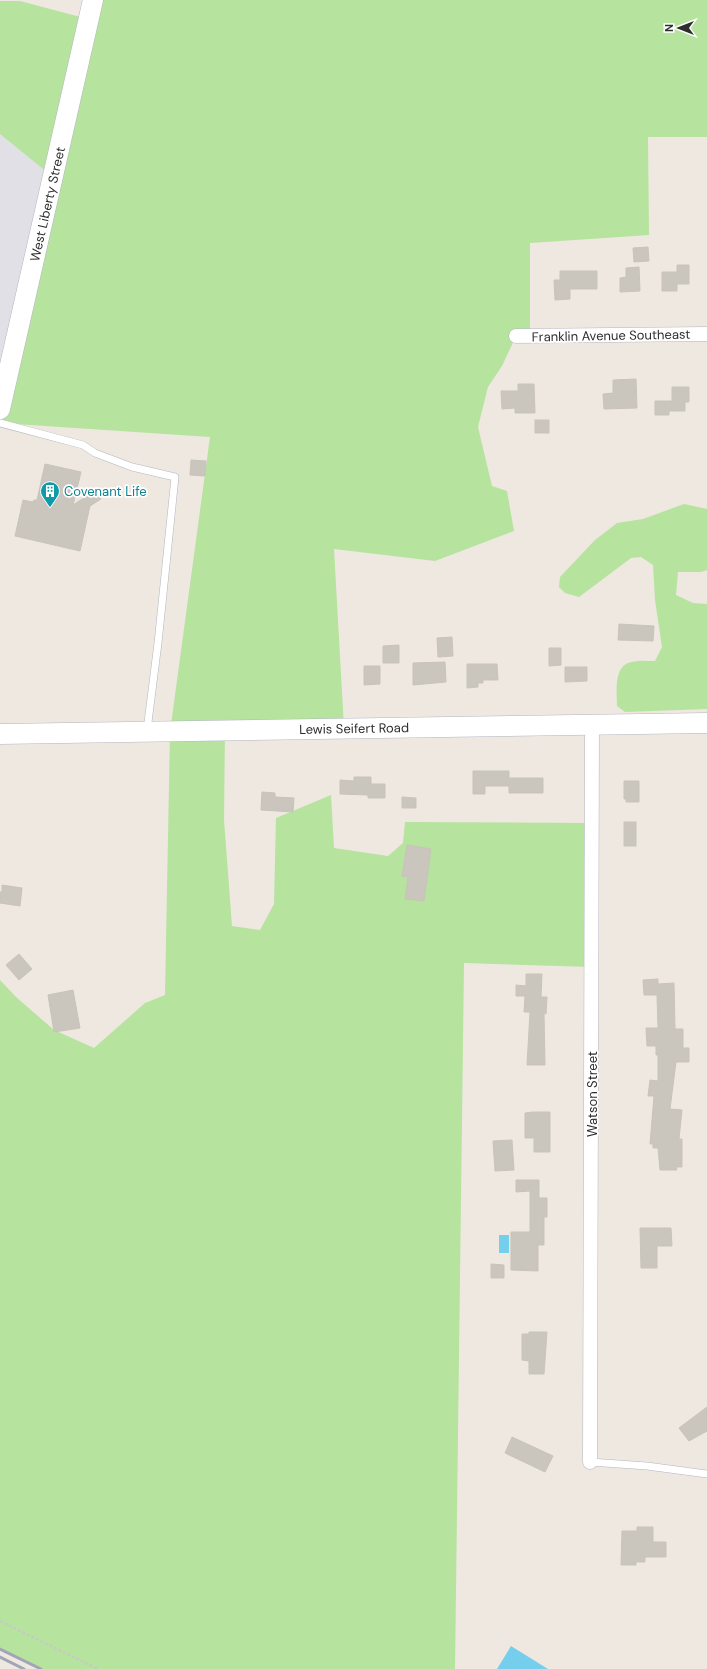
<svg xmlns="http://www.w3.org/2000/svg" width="707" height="1669" viewBox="0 0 707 1669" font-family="'DM Sans',sans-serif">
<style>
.industrial{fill:#e2e0e7}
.green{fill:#b6e39e}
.water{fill:#76ceed}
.building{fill:#cac6be;stroke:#c9c3b9}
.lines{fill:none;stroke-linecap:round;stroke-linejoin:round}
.lane-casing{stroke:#b3b6c0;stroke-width:8}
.street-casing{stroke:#b3b6c0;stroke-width:15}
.secondary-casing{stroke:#b3b6c0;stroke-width:21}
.path{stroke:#c8c8c8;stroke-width:2;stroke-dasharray:3 2;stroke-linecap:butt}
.lane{stroke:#fff;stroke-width:7}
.street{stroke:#fff;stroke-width:14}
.secondary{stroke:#fff;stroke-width:20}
.rail{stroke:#a2a5b6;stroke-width:3}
.labels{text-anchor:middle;stroke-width:3.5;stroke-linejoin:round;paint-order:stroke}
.street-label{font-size:13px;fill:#2d2d2d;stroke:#fff}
.culture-label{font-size:13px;fill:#0d838f;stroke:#fff;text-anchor:start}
</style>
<rect width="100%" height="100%" fill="#eee8e0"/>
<polygon class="industrial" points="0,134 53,177 0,409"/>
<g class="green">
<polygon points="93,0 707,0 707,137 648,137 649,235 530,243 530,336 516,336 502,366 488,387 478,427 492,486 507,491 514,531 435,561 334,549 344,728 225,730 224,820 232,926 260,930 274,904 276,818 331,795 334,848 388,856 403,843 405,822 592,823 592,967 464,963 455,1669 41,1669 0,1649 0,980 16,997 54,1030 94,1048 145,1003 165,995 170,732 210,437 0,423 0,409 53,177 0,134 0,1 20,1 88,19"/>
<path d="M684,504L707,509V570L701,572H678L676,595L693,603L707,604V709L625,712L617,706C617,692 613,665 632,662C639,660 647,661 655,661L662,647L655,600L653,565L641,557L631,558L579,597L565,593L559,587L560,577L595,540L617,523L643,519Z"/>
</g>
<g class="water">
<rect x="499" y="1235" width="10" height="18"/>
<polygon points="511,1646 548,1669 497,1669"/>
</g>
<g class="building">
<polygon points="648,247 649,261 634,262 633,248"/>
<polygon points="677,265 689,265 689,284 677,284 677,291 662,291 662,272 677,272"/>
<polygon points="639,267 640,291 620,292 620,278 626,277 626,268"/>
<polygon points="560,271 597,271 597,289 570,289 570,299 555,300 554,280 560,280"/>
<polygon points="636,379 637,408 604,409 603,394 613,393 613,380"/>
<polygon points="518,384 534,384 535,413 515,413 515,408 502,409 501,391 518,391"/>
<polygon points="672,387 689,387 689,402 685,402 685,411 669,411 669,415 655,415 655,401 672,401"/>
<rect x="535" y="420" width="14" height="13"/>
<polygon points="191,460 206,461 205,476 190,475"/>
<polygon points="45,464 81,472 73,505 96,490 101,499 90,506 80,551 15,536 23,500 33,502 34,500 37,500"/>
<polygon points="619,624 654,626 653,641 618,640"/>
<polygon points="452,637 453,656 438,657 437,638"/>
<polygon points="399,645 399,663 383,663 383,646"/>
<polygon points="549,648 561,648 561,665 549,666"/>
<polygon points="445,662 446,682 413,685 413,663"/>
<polygon points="467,664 497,664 498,680 483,680 483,683 478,683 478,687 467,688"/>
<polygon points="364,666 380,666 380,684 364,685"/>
<polygon points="565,667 587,667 587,681 565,682"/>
<polygon points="473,771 509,771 509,778 543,778 543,793 509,793 509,786 485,786 485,794 473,794"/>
<polygon points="354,777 371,777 371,784 385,784 385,798 368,798 368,795 340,794 340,780 354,781"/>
<polygon points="624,781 639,781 639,802 626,802 626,799 624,799"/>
<polygon points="262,792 275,793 275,797 294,798 293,812 261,810"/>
<polygon points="402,797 416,798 416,808 402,808"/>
<rect x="624" y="822" width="12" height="24"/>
<polygon points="407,845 431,849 424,901 405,899 408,877 402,876"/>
<polygon points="2,885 22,888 20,906 0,903 0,892 2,892"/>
<polygon points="19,954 32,969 19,980 6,965"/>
<polygon points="526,974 542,974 541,997 547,997 546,1014 544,1013 545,1065 527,1065 530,1012 524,1012 525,996 516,996 516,985 526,986"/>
<polygon points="658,979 658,984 674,983 675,1029 683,1029 683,1048 689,1048 689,1062 676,1062 670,1109 682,1110 679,1139 682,1139 682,1167 676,1167 677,1170 660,1170 658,1148 653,1148 653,1144 650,1144 654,1096 648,1096 650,1080 658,1081 658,1055 656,1055 656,1046 647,1046 646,1028 658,1028 657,995 644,995 643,980"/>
<polygon points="73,990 80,1028 54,1032 48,995"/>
<polygon points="533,1112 550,1112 550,1152 534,1152 534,1138 525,1138 525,1113"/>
<polygon points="512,1140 514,1170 495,1171 493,1141"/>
<polygon points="516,1180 539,1180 539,1198 547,1198 547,1217 544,1217 544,1245 538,1245 538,1271 511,1270 511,1232 530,1232 530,1191 516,1192"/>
<polygon points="640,1228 671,1228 672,1246 657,1246 657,1268 641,1268"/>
<polygon points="491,1264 504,1265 504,1278 491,1278"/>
<polygon points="529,1332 547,1332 544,1374 529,1374 529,1361 522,1360 522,1334 529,1334"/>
<polygon points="707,1407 707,1431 689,1441 679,1428"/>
<polygon points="512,1437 553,1456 545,1472 505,1453"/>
<polygon points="637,1527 653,1527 653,1542 666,1542 666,1557 645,1557 645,1562 636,1562 636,1565 621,1565 622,1531 637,1531"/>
</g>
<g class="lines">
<defs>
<g id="lane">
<polyline points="0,423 83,445 95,453 132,467 175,477 158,643 147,730"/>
<polyline points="590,1462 647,1466 707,1474"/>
</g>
<g id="street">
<polyline points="516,336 707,334"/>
<polyline points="590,1462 592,725"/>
</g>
<g id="secondary">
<polyline points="0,409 93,0"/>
<polyline points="0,734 707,723"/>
</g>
</defs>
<use href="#lane" class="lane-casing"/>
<use href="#street" class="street-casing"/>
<use href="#secondary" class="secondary-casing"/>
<polyline class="path" points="0,1621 98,1669"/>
<use href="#lane" class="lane"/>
<use href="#street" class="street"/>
<use href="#secondary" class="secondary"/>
<g class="rail">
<polyline points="0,1649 41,1669"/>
<polyline points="0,1657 24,1669"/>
</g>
</g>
<defs>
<symbol id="building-pin" viewBox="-11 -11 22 30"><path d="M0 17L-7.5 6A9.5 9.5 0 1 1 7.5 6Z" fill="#0f9aa8" stroke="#fff"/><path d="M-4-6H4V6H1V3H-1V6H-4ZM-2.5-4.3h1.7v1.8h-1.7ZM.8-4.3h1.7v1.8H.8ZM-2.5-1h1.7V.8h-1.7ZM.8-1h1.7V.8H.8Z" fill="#fff"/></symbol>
</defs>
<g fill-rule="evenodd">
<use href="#building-pin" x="39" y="480" width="22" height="30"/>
</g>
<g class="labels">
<g class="street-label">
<text transform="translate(47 204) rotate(-77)" y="5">West Liberty Street</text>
<text transform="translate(611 335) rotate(-1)" y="5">Franklin Avenue Southeast</text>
<text transform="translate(354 728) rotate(-1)" y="5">Lewis Seifert Road</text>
<text transform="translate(592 1094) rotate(-90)" y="5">Watson Street</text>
</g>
<g class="culture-label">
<text x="64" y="496">Covenant Life</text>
</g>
</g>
<g transform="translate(679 28) rotate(270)" stroke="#ffffff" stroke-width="3" paint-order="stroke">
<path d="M0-3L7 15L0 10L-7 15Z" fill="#2d2d2d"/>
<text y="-6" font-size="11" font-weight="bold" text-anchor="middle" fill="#2d2d2d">N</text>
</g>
</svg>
